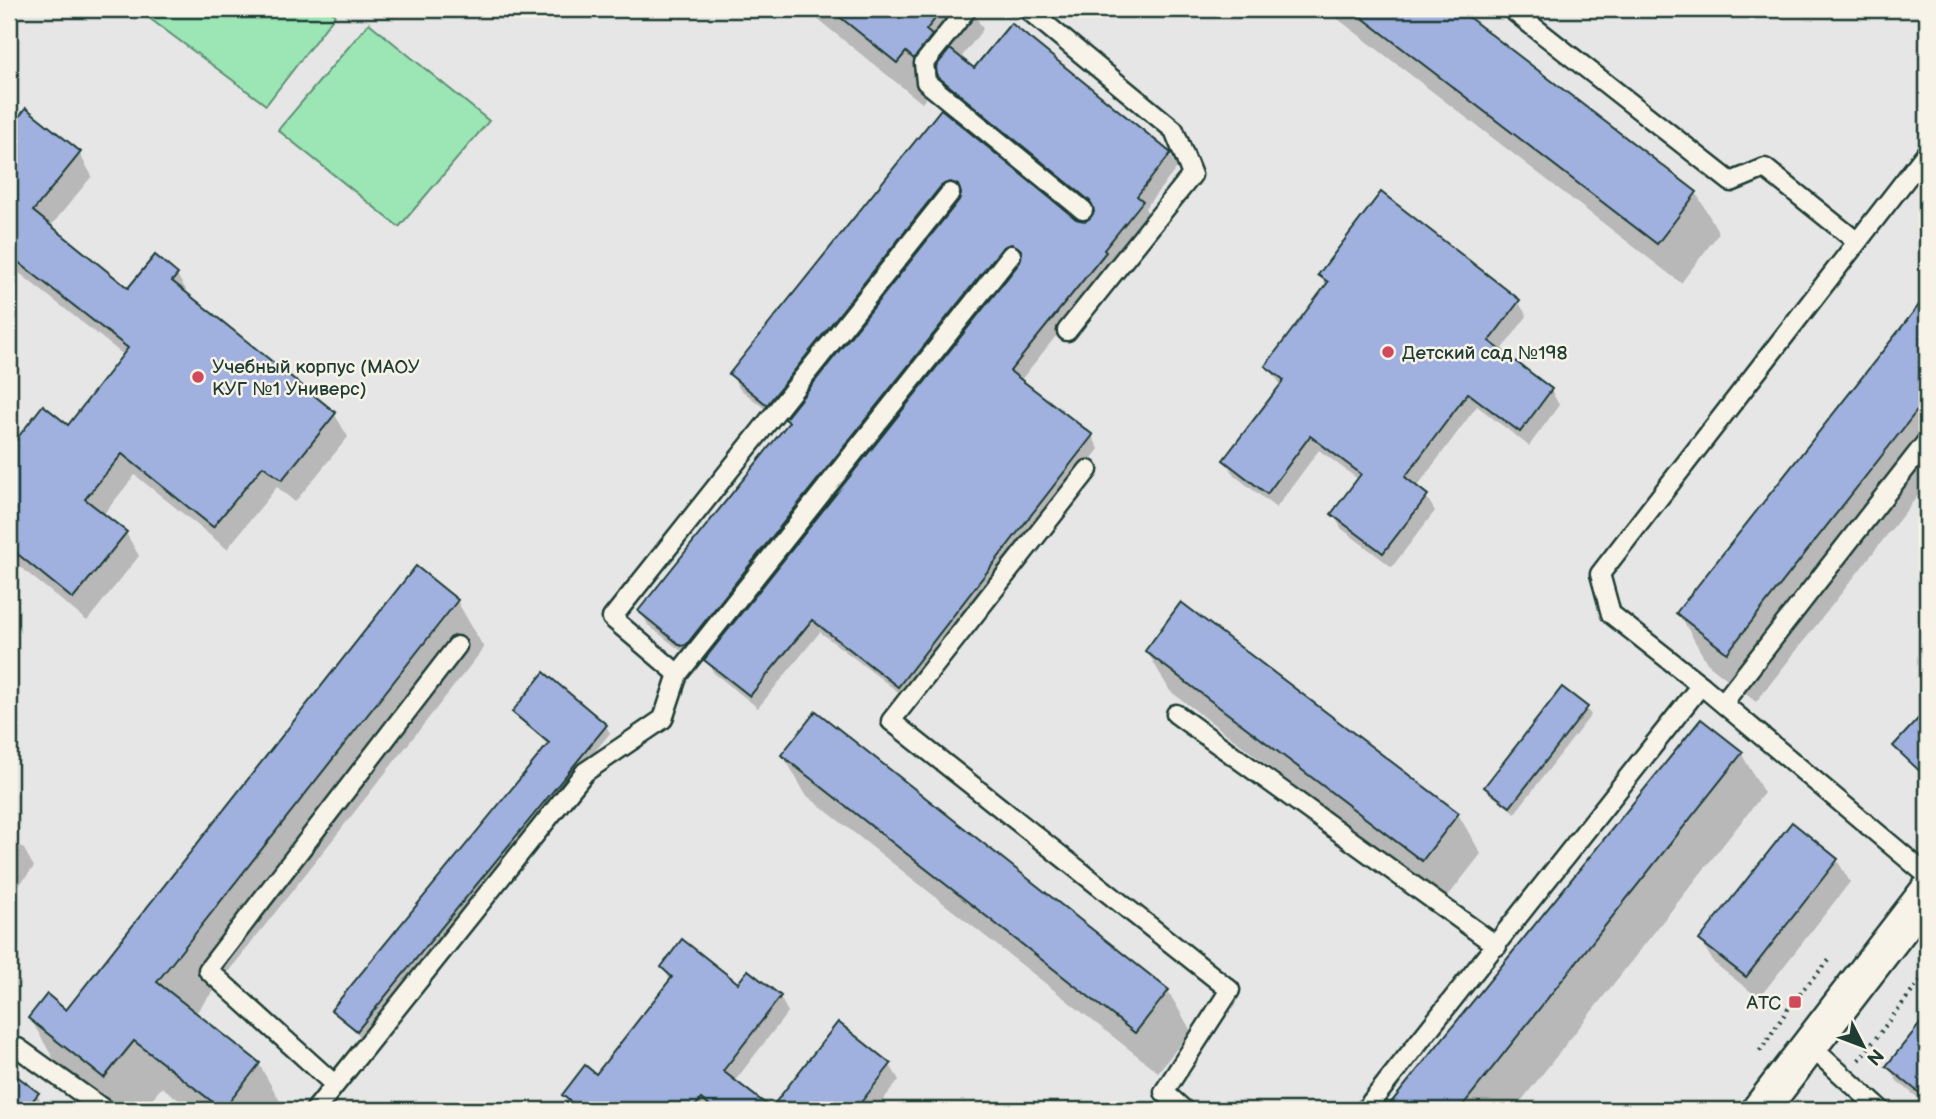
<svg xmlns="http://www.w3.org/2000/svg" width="1936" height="1119" viewBox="0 0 1936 1119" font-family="'Balsamiq Sans',sans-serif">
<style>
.green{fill:#9ce6b6;stroke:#5e9275;stroke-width:2}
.shadow{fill:#0003}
.building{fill:#a0b1e0;stroke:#1f3d34;stroke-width:2}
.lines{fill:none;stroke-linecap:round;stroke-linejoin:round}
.lane-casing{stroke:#1f3d34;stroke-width:23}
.street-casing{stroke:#1f3d34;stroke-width:40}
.path{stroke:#1f3d34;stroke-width:4.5;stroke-dasharray:2 5;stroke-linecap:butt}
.lane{stroke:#f7f3e8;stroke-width:18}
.street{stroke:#f7f3e8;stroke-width:35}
.poi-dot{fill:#d1495b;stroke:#f7f3e8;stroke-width:2.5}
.labels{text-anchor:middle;stroke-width:5;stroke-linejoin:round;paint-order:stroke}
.poi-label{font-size:19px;fill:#1f3d34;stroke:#f7f3e8;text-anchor:start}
</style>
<rect width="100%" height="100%" fill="#e6e6e6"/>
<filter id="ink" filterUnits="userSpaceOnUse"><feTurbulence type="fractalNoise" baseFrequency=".0143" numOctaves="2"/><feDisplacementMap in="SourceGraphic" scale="14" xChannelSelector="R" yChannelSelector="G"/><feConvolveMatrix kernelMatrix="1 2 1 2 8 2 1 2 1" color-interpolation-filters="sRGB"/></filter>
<g filter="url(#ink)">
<g class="green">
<polygon points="137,9 329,9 335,15 266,105"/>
<polygon points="369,23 489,121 399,227 278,130"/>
</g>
<g class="shadow">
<polygon points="811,9 976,9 973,12 983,29 960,59 974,70 1011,25 1170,155 1177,168 1145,208 1149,215 1112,266 1020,381 1092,436 1099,449 906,698 820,632 758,708 714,673 706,660 1022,263 1022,258 1015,257 690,658 648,625 641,611 790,424 787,419 962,196 954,195 775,417 739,388 731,374 941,111 1075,220 1087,223 1094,218 1095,210 946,89 930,93 922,103 816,18"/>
<polygon points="1325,9 1455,9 1696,193 1719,233 1681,283"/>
<polygon points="26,111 79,153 92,176 50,227 129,290 177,275 191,298 335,415 348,437 295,502 277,487 227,549 135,475 103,515 126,533 139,556 87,621 9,558 9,452 43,408 69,427 125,356 9,265 9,132"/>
<polygon points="1320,275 1518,301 1527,316 1500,352 1551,390 1559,405 1529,446 1477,406 1416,488 1426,496 1435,511 1392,567 1342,529 1333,514 1359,480 1319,450 1276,508 1234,475 1225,460 1282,386 1267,366 1327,287"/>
<polygon points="1927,297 1927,484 1756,702 1707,663 1679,613"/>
<polygon points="457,601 484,648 195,1014 259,1064 285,1110 192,1110 162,1087 143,1110 114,1110 57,1065 30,1018 66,1012"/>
<polygon points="1147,651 1458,814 1481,854 1445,900 1170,691"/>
<polygon points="1586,708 1591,715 1515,813 1490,794 1486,787"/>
<polygon points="514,712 606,726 610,733 361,1037 333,1010 549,746"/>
<polygon points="1701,721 1741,753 1764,793 1514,1110 1388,1110"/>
<polygon points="1916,724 1927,734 1927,779 1895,747"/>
<polygon points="783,755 1168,991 1191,1031 1158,1072 806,795"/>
<polygon points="9,836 24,849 34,867 17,888 9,882"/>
<polygon points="1837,860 1850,882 1759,998 1714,963 1701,941"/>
<polygon points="663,968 780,997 788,1012 734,1082 771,1110 573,1110 564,1095 597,1077 671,981"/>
<polygon points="1927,1017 1927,1105 1897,1081 1888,1066"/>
<polygon points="838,1025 890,1065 899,1080 875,1110 772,1110"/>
<polygon points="9,1072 37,1094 44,1106 41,1110 9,1110"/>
</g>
<g class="building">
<polygon points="830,9 943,9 926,30 932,35 914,59 906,52 897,63"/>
<polygon points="1351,9 1458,9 1697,192 1657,244"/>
<polygon points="1011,23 1171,153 1137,196 1143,201 1104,250 1106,252 1010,371 1093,435 898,687 812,620 750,696 704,660 1020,262 1021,250 1012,244 1002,248 686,645 681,646 638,611 789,422 785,419 959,200 961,194 958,185 951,182 941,186 767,405 729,374 941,109 1076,219 1086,221 1094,212 1090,201 937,76 936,66 950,49 974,68"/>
<polygon points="26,108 81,152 33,211 128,288 155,255 178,274 172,281 336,413 282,480 263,466 213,527 122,454 85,499 127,532 73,599 9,547 9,449 43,405 68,425 128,348 9,255 9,130"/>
<polygon points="1381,192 1520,300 1489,341 1552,389 1520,432 1468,393 1405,477 1428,495 1383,553 1331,514 1361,474 1310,436 1267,494 1223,460 1284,380 1265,366 1328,282 1318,275"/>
<polygon points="1927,295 1927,398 1727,653 1676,613"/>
<polygon points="416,566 458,600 157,982 260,1063 223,1110 134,1041 104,1078 28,1018 47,994 66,1010"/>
<polygon points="1181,602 1459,813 1422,861 1145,651"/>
<polygon points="544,672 607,725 357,1031 331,1010 549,743 512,712"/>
<polygon points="1562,687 1588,707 1510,807 1484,787"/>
<polygon points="1927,709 1927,778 1893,746"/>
<polygon points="816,711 1169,990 1135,1033 781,755"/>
<polygon points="1701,719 1743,752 1459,1110 1385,1110"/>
<polygon points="1792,822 1838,859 1746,977 1699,940"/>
<polygon points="682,939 738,983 748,970 781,996 723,1071 771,1108 838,1022 891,1064 855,1110 715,1110 701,1099 692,1110 582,1110 562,1095 585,1065 596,1074 672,977 661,967"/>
<polygon points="1927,1015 1927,1099 1886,1066"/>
<polygon points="9,1070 39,1093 25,1110 9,1110"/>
</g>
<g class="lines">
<defs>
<g id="lane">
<polyline points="967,9 924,63 926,82 1083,210"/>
<polyline points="1027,9 1174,130 1192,175 1067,331"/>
<polyline points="1511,9 1731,182 1765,168 1856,241"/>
<polyline points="1927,152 1600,574 1611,614 1701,685 1927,875"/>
<polyline points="1088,470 891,721 1230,990 1164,1092 1184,1110"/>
<polyline points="678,674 612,618 950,193"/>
<polyline points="1723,703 1927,441"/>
<polyline points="1176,714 1497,946"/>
<polyline points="1810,1046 1881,1110"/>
<polyline points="18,1048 105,1110"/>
<polyline points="334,1084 208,970 457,646"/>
<polyline points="315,1110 585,772 663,719 678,674 1011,255"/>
<polyline points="1365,1110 1701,685"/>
</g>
<polyline id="street" points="1760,1110 1927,893"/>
</defs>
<use href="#lane" class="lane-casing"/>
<use href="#street" class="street-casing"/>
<g class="path">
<polyline points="1760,1051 1794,1000 1831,958"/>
<polyline points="1859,1060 1927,972"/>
</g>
<use href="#lane" class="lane"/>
<use href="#street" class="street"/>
</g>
</g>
<g class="poi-dot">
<circle cx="1388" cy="352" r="7"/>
<circle cx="198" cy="377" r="7"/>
<rect x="1788" y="995" width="14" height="14" rx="3.5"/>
</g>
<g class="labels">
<g class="poi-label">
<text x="1402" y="359">Детский сад №198</text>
<text x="212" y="373">Учебный корпус (МАОУ<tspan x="212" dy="22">КУГ №1 Универс)</tspan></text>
<text x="1781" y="1009" text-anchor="end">АТС</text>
</g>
</g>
<rect width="1936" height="1119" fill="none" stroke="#f7f3e8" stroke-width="35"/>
<rect x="18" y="18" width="1901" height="1084" fill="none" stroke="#1f3d34" stroke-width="2.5" filter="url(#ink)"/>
<g transform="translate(1863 1046) rotate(132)" stroke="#f7f3e8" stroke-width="5" paint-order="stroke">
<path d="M0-5L12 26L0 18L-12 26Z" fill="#1f3d34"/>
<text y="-10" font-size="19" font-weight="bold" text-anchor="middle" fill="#1f3d34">N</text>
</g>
</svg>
